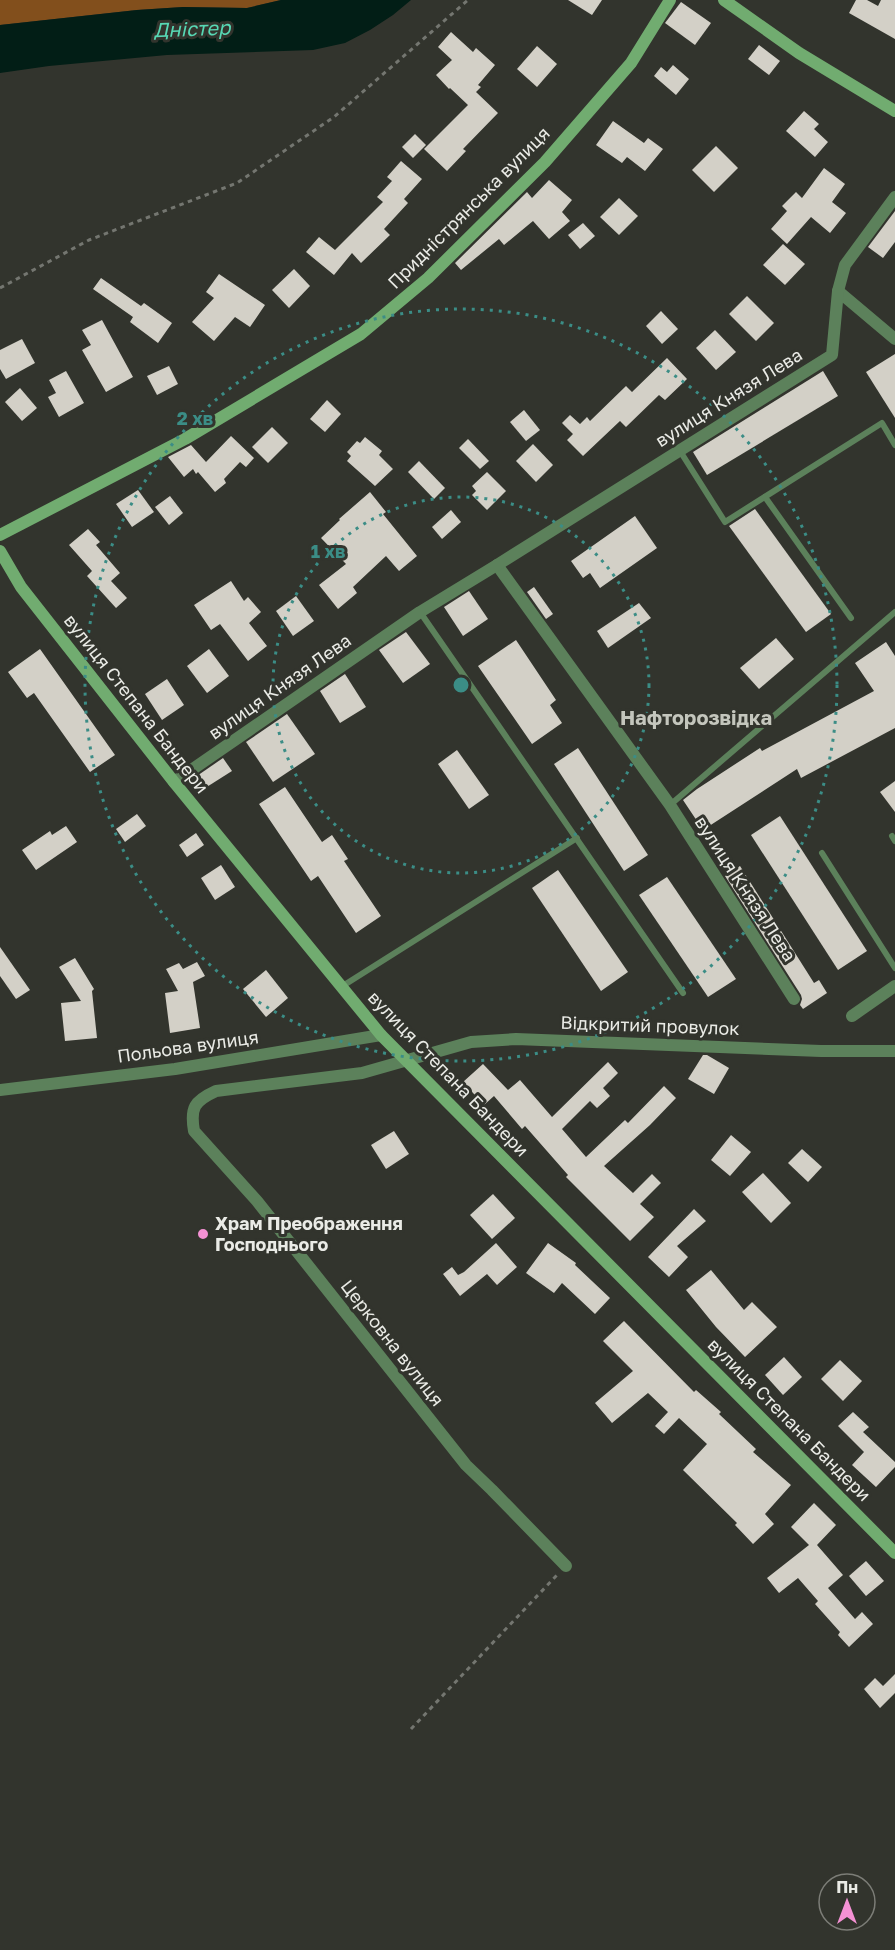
<svg xmlns="http://www.w3.org/2000/svg" width="895" height="1950" viewBox="0 0 895 1950" font-family="'Golos Text',sans-serif">
<style>
.green{fill:#824f1c}
.water{fill:#021e16}
.building{fill:#d3d0c7}
.lines{fill:none;stroke-linecap:round;stroke-linejoin:round}
.path{stroke:#747670;stroke-width:3;stroke-dasharray:4.5 4.5;stroke-linecap:butt}
.lane{stroke:#5c815b;stroke-width:6}
.street{stroke:#5c815b;stroke-width:12}
.secondary{stroke:#71ac70;stroke-width:12}
.ring{fill:none;stroke:#3b8d86;stroke-width:3;stroke-dasharray:3 6}
.poi-dot{fill:#f491d4;stroke:#32342d;stroke-width:2}
.labels{text-anchor:middle;stroke-width:6;stroke-linejoin:round;paint-order:stroke}
.street-label{font-size:18px;fill:#eaebe6;stroke:#32342d}
.poi-label{font-size:18px;font-weight:bold;fill:#eaebe6;stroke:#32342d;text-anchor:start}
.water-label{font-size:20px;font-style:italic;fill:#57d8b4;stroke:#32342d}
.neighbourhood-label{font-size:20px;font-weight:bold;fill:#c4c6bd;stroke:#32342d}
.centre{fill:#3b8d86;stroke:#32342d;stroke-width:3}
.ring-label{font-size:18px;text-anchor:middle;font-weight:bold;fill:#3b8d86;stroke:#32342d;stroke-width:6;stroke-linejoin:round;paint-order:stroke}
</style>
<rect width="100%" height="100%" fill="#32342d"/>
<polygon class="green" points="0,0 281,0 247,8 183,7 137,10 0,25"/>
<polygon class="water" points="281,0 411,0 393,15 370,30 345,43 313,50 167,55 49,66 0,73 0,25 137,10 183,7 247,8"/>
<g class="building">
<polygon points="568,0 602,0 592,15"/>
<polygon points="856,0 867,0 878,6 881,0 895,0 895,39 849,13"/>
<polygon points="681,2 711,23 695,45 665,23"/>
<polygon points="451,32 473,52 476,48 495,65 478,85 481,87 476,92 498,113 463,149 466,151 447,171 424,149 468,105 450,88 449,89 436,75 452,60 438,47"/>
<polygon points="759,45 780,61 769,75 748,59"/>
<polygon points="537,46 557,64 537,87 517,69"/>
<polygon points="673,65 689,79 676,95 654,76 661,67 667,72"/>
<polygon points="804,111 819,124 814,129 828,142 815,157 786,131"/>
<polygon points="613,121 644,143 648,138 663,149 645,171 627,157 622,163 596,145"/>
<polygon points="415,134 426,145 413,158 402,147"/>
<polygon points="716,146 738,168 714,192 692,170"/>
<polygon points="401,161 422,179 404,199 408,203 384,229 390,235 361,263 352,253 334,275 306,252 319,237 335,250 383,202 377,197 392,181 387,177"/>
<polygon points="824,168 845,184 832,202 846,213 830,233 811,217 787,244 771,229 787,211 782,206 796,192 802,198"/>
<polygon points="549,180 572,200 562,212 570,221 549,239 533,221 504,245 499,239 461,270 455,263 527,192 532,198"/>
<polygon points="619,198 638,216 619,235 600,217"/>
<polygon points="895,211 895,242 883,258 868,247"/>
<polygon points="583,223 595,236 580,249 568,235"/>
<polygon points="783,244 805,264 785,285 763,265"/>
<polygon points="294,269 310,286 289,308 272,290"/>
<polygon points="219,274 265,305 250,327 235,317 214,341 192,322 214,298 206,292"/>
<polygon points="101,278 141,306 144,303 172,323 158,343 130,322 133,317 93,289"/>
<polygon points="747,296 774,323 756,341 729,314"/>
<polygon points="661,311 678,329 662,344 646,326"/>
<polygon points="102,320 133,377 106,392 82,350 91,345 82,330"/>
<polygon points="715,330 736,352 716,370 696,348"/>
<polygon points="22,339 35,363 6,379 0,369 0,350"/>
<polygon points="895,354 895,418 866,372"/>
<polygon points="667,358 687,379 665,400 659,395 626,427 620,421 583,456 567,440 573,434 562,423 570,415 580,424 587,417 590,421 626,386 632,392"/>
<polygon points="169,366 178,384 157,395 147,376"/>
<polygon points="66,371 84,403 59,417 48,397 56,393 49,380"/>
<polygon points="823,371 838,396 707,475 693,452"/>
<polygon points="20,388 37,408 22,421 5,402"/>
<polygon points="327,400 341,414 325,432 310,419"/>
<polygon points="524,410 540,430 526,441 510,422"/>
<polygon points="272,427 288,443 268,463 252,447"/>
<polygon points="231,436 254,458 246,467 240,462 224,479 226,483 215,492 198,472 196,474 193,469 184,477 168,457 191,445 206,462"/>
<polygon points="365,437 382,451 379,455 393,469 375,486 347,461 351,456 347,452 357,441 360,443"/>
<polygon points="468,439 489,461 480,469 459,448"/>
<polygon points="533,444 553,465 536,482 516,461"/>
<polygon points="419,461 445,488 434,499 408,472"/>
<polygon points="487,472 506,491 487,510 472,495 476,491 472,486"/>
<polygon points="138,490 154,512 132,527 116,504"/>
<polygon points="370,492 386,512 383,514 417,556 399,571 386,556 353,587 357,593 338,609 319,585 346,564 321,538 340,520 339,519"/>
<polygon points="170,496 183,513 169,525 155,507"/>
<polygon points="755,509 831,614 806,632 729,526"/>
<polygon points="451,510 461,522 442,539 432,527"/>
<polygon points="635,516 657,548 600,588 590,573 583,578 571,561"/>
<polygon points="88,529 100,542 96,545 120,573 111,581 127,598 116,608 87,576 92,571 69,545"/>
<polygon points="231,581 244,601 248,597 261,612 249,623 267,646 248,661 220,624 211,630 194,605"/>
<polygon points="534,587 553,614 546,619 527,592"/>
<polygon points="469,591 488,619 463,636 444,607"/>
<polygon points="296,596 314,621 293,636 276,611"/>
<polygon points="639,603 651,618 608,648 597,631"/>
<polygon points="406,632 430,664 403,683 379,650"/>
<polygon points="776,638 794,659 759,689 740,668"/>
<polygon points="516,640 556,700 550,705 562,723 532,744 478,666"/>
<polygon points="886,642 895,656 895,728 801,778 797,769 703,830 683,800 697,789 760,748 762,751 874,691 855,663"/>
<polygon points="40,649 115,755 90,772 34,693 27,698 8,672"/>
<polygon points="209,649 229,676 207,693 187,666"/>
<polygon points="345,674 366,707 340,723 320,691"/>
<polygon points="167,679 184,705 162,720 145,694"/>
<polygon points="287,714 315,754 273,782 246,742"/>
<polygon points="578,748 648,855 624,871 554,764"/>
<polygon points="457,750 489,795 469,809 438,764"/>
<polygon points="223,758 232,771 202,790 194,778"/>
<polygon points="895,781 895,812 880,792"/>
<polygon points="285,787 322,842 332,835 348,859 344,861 381,916 356,933 318,876 311,881 259,804"/>
<polygon points="137,814 146,826 125,842 116,829"/>
<polygon points="780,816 867,951 838,970 751,835"/>
<polygon points="66,826 77,842 36,870 22,850 50,831 52,835"/>
<polygon points="196,833 204,845 187,857 179,845"/>
<polygon points="221,865 235,887 215,900 201,878"/>
<polygon points="740,866 814,983 819,980 827,993 803,1009 800,1005 802,999 801,995 725,876"/>
<polygon points="558,870 628,972 601,991 532,888"/>
<polygon points="667,877 736,979 708,997 639,895"/>
<polygon points="0,947 30,990 16,999 0,976"/>
<polygon points="75,958 94,989 92,991 97,1038 65,1041 61,1003 81,1001 59,967"/>
<polygon points="197,962 205,976 193,982 200,1028 170,1033 165,993 178,991 166,969 179,963 183,969"/>
<polygon points="266,970 288,998 266,1017 243,989"/>
<polygon points="703,1055 707,1055 729,1068 714,1094 688,1079"/>
<polygon points="608,1062 618,1073 603,1088 610,1096 597,1108 590,1101 562,1129 586,1157 625,1120 628,1123 664,1086 676,1098 650,1125 604,1166 633,1193 652,1174 661,1183 640,1204 654,1217 630,1241 566,1177 568,1175 525,1126 522,1129 494,1096 484,1105 463,1082 483,1064 508,1090 520,1080 552,1117"/>
<polygon points="394,1131 409,1154 386,1169 371,1145"/>
<polygon points="731,1135 751,1152 730,1176 711,1160"/>
<polygon points="802,1149 822,1167 808,1182 788,1163"/>
<polygon points="763,1173 791,1203 771,1223 742,1192"/>
<polygon points="493,1194 515,1218 492,1239 470,1215"/>
<polygon points="694,1209 706,1221 677,1246 688,1257 669,1277 648,1257"/>
<polygon points="496,1243 517,1267 497,1285 487,1274 460,1296 443,1274 452,1267 458,1275 464,1272"/>
<polygon points="548,1243 576,1263 575,1265 610,1298 595,1314 562,1283 554,1293 526,1273"/>
<polygon points="711,1270 744,1310 752,1302 777,1327 745,1357 716,1327 686,1290"/>
<polygon points="624,1321 694,1392 696,1390 721,1412 719,1414 756,1449 753,1452 791,1485 765,1514 774,1524 753,1544 735,1525 737,1523 683,1470 707,1444 679,1418 664,1434 655,1426 668,1412 648,1393 612,1423 595,1403 633,1371 603,1341"/>
<polygon points="784,1357 802,1377 783,1395 765,1375"/>
<polygon points="840,1360 862,1381 843,1401 821,1379"/>
<polygon points="853,1412 869,1427 863,1432 895,1462 895,1467 876,1487 852,1465 864,1452 838,1426"/>
<polygon points="814,1503 836,1525 817,1545 843,1575 828,1588 855,1619 862,1612 873,1624 849,1647 838,1635 840,1632 815,1604 818,1601 798,1578 779,1593 767,1578 809,1545 791,1527"/>
<polygon points="866,1561 884,1581 866,1596 849,1576"/>
<polygon points="895,1674 895,1693 880,1708 864,1689 875,1678 883,1686"/>
</g>
<g class="lines">
<g class="path">
<polyline points="0,288 89,240 237,183 334,117 468,0"/>
<polyline points="411,1729 558,1574"/>
</g>
<g class="lane">
<polyline points="680,451 725,522 882,423 895,445"/>
<polyline points="765,497 851,618"/>
<polyline points="420,612 683,993"/>
<polyline points="670,805 895,612"/>
<polyline points="892,836 895,841"/>
<polyline points="822,853 895,968"/>
<polyline points="341,987 577,838"/>
</g>
<g class="street">
<polyline points="838,291 895,339"/>
<polyline points="497,565 670,805 794,999"/>
<polyline points="174,782 420,612 497,565 832,355 838,291 845,265 895,197"/>
<polyline points="852,1016 895,986"/>
<polyline points="0,1090 175,1069 381,1035"/>
<path d="M566,1566L492,1490L466,1465L257,1201L194,1131C190,1108 194,1101 216,1091L362,1073L471,1042L516,1039L821,1051H895"/>
</g>
<g class="secondary">
<polyline points="724,0 799,53 895,111"/>
<polyline points="0,535 185,439 361,334 428,278 545,162 631,63 670,0"/>
<polyline points="0,551 21,587 174,782 381,1035 895,1553"/>
</g>
</g>
<g class="ring">
<circle cx="461" cy="685" r="188"/>
<circle cx="461" cy="685" r="376"/>
</g>
<circle class="poi-dot" cx="203" cy="1234" r="6"/>
<g class="labels">
<g class="street-label">
<text transform="translate(469 208) rotate(-45)" y="6">Придністрянська вулиця</text>
<text transform="translate(729 398) rotate(-32)" y="6">вулиця Князя Лева</text>
<text transform="translate(280 687) rotate(-35)" y="6">вулиця Князя Лева</text>
<text transform="translate(136 704) rotate(52)" y="6">вулиця Степана Бандери</text>
<text transform="translate(745 889) rotate(57)" y="6">вулиця Князя Лева</text>
<text transform="translate(650 1026) rotate(2)" y="6">Відкритий провулок</text>
<text transform="translate(188 1047) rotate(-8)" y="6">Польова вулиця</text>
<text transform="translate(448 1074) rotate(46)" y="6">вулиця Степана Бандери</text>
<text transform="translate(392 1343) rotate(52)" y="6">Церковна вулиця</text>
<text transform="translate(789 1420) rotate(45)" y="6">вулиця Степана Бандери</text>
</g>
<g class="poi-label">
<text x="215" y="1230">Храм Преображення<tspan x="215" dy="21">Господнього</tspan></text>
</g>
<g class="water-label">
<text transform="translate(192 29) rotate(-2)" y="7">Дністер</text>
</g>
<g class="neighbourhood-label">
<text x="696" y="725">Нафторозвідка</text>
</g>
</g>
<circle cx="461" cy="685" r="9" class="centre"/>
<g class="ring-label">
<text x="195" y="425">2 хв</text>
<text x="328" y="558">1 хв</text>
</g>
<g transform="translate(847 1902)"><circle r="28" fill="#32342d" stroke="#7c7d77" stroke-width="1.5"/>
<path d="M0-4.5L10 22L0 15L-10 22Z" fill="#f491d4"/>
<text y="-9" font-size="16" font-weight="bold" text-anchor="middle" fill="#eaebe6">Пн</text>
</g>
</svg>
